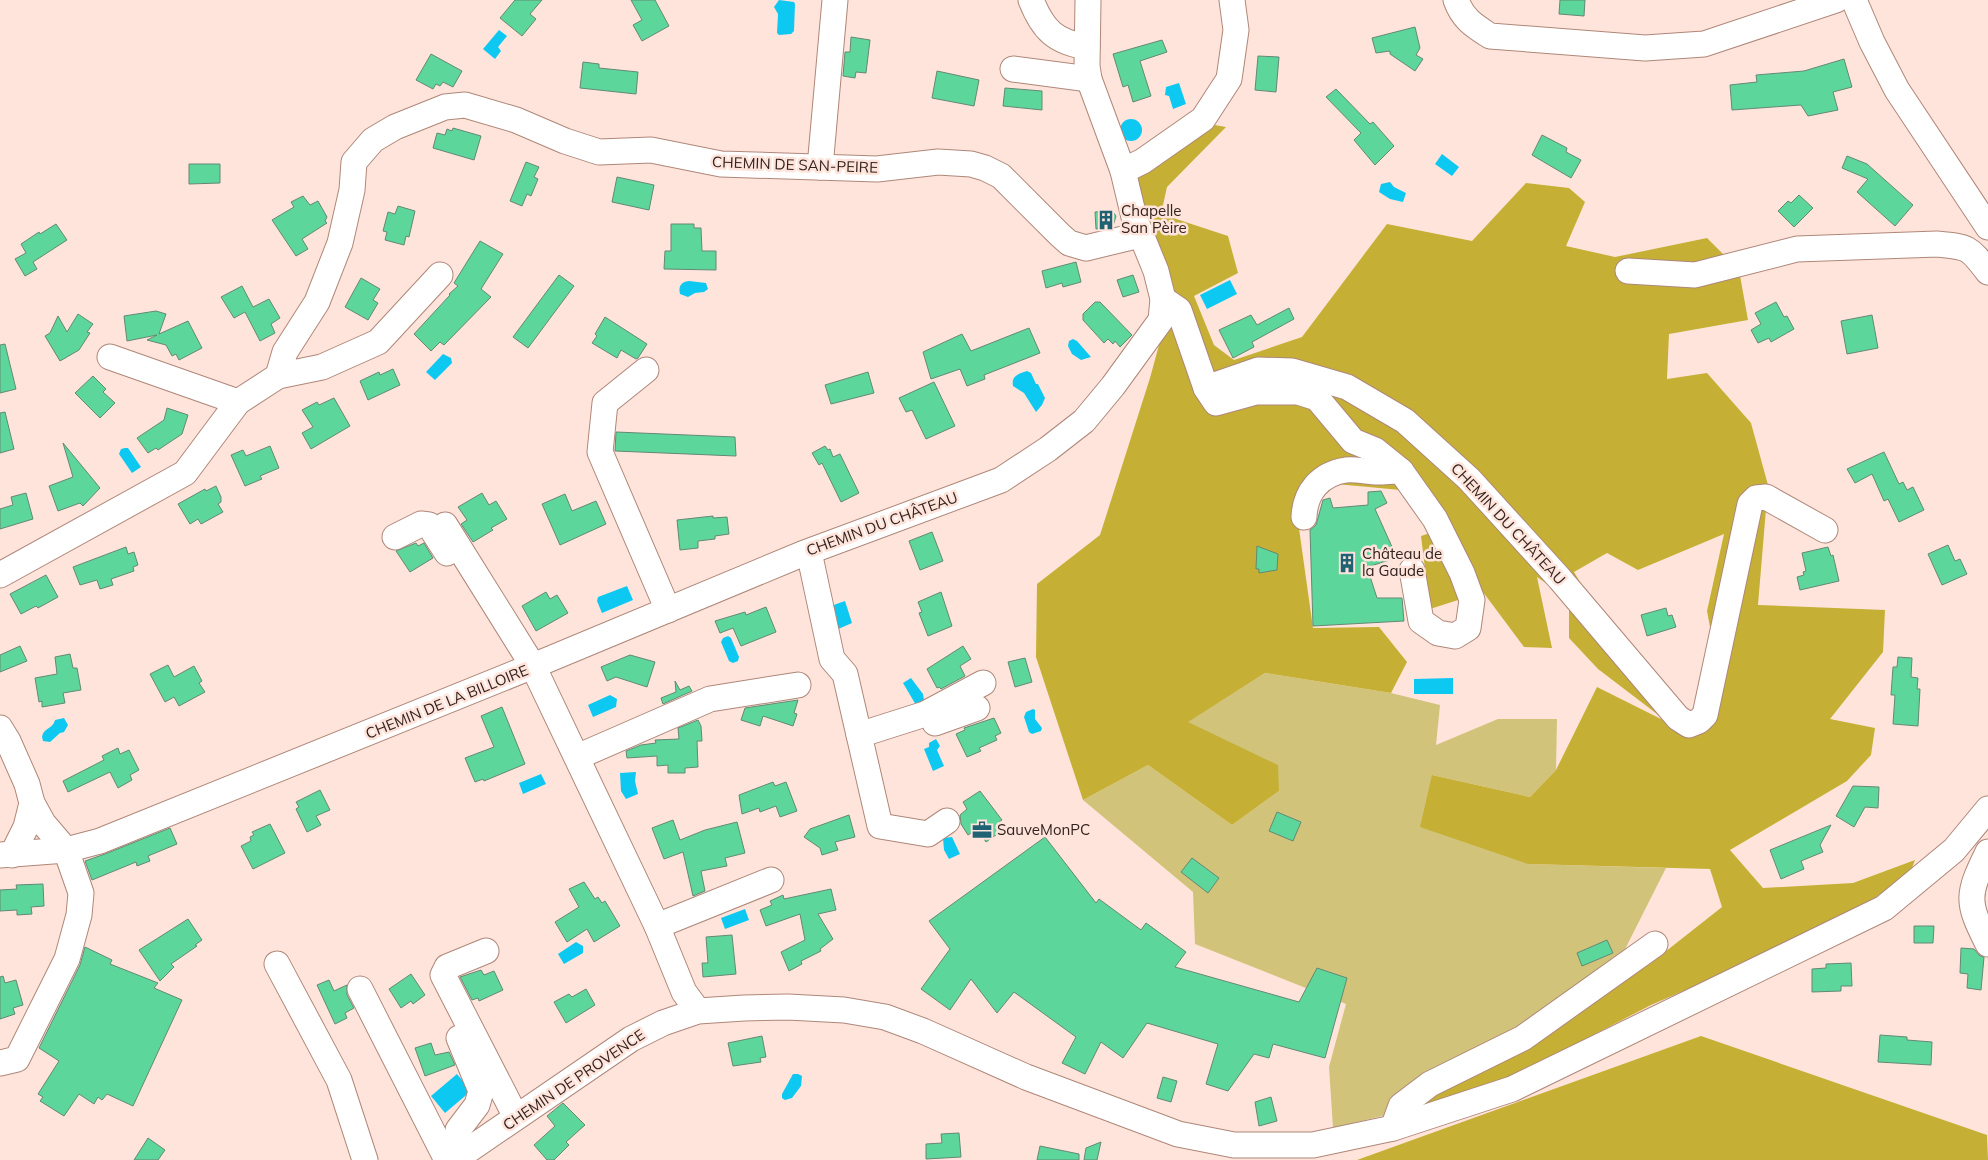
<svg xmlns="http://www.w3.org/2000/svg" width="1988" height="1160" viewBox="0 0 1988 1160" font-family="Mulish,sans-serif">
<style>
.green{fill:#d1c47a}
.forest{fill:#c5b035}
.water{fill:#0dc8f1}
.building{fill:#5dd69b;stroke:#638974}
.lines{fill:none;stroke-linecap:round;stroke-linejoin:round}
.minor-casing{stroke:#af8779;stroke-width:27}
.minor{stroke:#fff;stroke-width:25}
.labels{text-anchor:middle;stroke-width:5;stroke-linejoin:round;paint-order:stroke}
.street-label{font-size:15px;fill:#33231e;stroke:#ffe4db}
.poi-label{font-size:15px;fill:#33231e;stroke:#ffe4db;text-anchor:start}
</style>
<rect width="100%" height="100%" fill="#ffe4db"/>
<polygon class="green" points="1265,673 1391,693 1440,705 1436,745 1498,719 1557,719 1556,770 1530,797 1432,775 1528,864 1666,868 1607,985 1410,1109 1333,1128 1329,1067 1346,1004 1195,944 1193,892 1083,800 1148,765 1232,825 1279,791 1187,722"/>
<g class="forest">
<polygon points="1203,123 1226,127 1167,187 1161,214 1228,236 1238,273 1194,296 1214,345 1234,360 1302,337 1387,224 1472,241 1526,183 1569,188 1585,202 1566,246 1615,257 1707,238 1739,270 1748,320 1669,334 1667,379 1707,373 1751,423 1768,485 1758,605 1885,610 1883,652 1830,719 1875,728 1871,755 1847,781 1730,850 1763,888 1853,883 1915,860 1910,873 1839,923 1651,1005 1477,1095 1410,1109 1607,985 1651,963 1722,907 1710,869 1528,864 1420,827 1432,775 1530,797 1556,770 1597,687 1693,735 1722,691 1707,611 1724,534 1638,570 1607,553 1574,572 1661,717 1598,669 1569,638 1569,599 1537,577 1552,648 1524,647 1483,592 1430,609 1421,536 1436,531 1422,492 1336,484 1296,507 1313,628 1379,627 1407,662 1391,693 1265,673 1188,722 1278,765 1279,791 1232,825 1148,765 1083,800 1036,657 1037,584 1100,535 1150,378 1165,323 1130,170"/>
<polygon points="1701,1036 1987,1135 1988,1160 1357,1160"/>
</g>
<g class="water">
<polygon points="779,0 794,2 795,4 794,31 791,34 779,35 777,33 778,14 774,7"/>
<polygon points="499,30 507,36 498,47 501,51 495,59 483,49"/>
<polygon points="1179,83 1186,104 1173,109 1169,96 1165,95 1166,87"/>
<circle cx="1131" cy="130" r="11"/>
<polygon points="1442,154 1459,167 1452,176 1435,164"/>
<polygon points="1390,182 1394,187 1406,193 1403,202 1390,199 1379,192 1381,184"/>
<polygon points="1230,280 1237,294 1207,309 1200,295"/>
<path d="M689,281L706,283L708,289L704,292L695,293L688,297L680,294C678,286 681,282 689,281Z"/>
<polygon points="1073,339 1077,341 1091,357 1081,360 1072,354 1068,346 1069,341"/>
<polygon points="443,354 451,358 452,363 435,380 426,372"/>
<path d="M1027,371L1031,373L1036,384H1038L1045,398L1042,405L1036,412L1024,393L1013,386C1011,375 1019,374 1027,371Z"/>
<polygon points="125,448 128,448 141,467 132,473 119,454 121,449"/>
<polygon points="627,586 633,600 602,613 597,601 598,597"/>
<polygon points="845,601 852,623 836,630 828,607"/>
<polygon points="728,636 731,638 739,657 738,661 733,663 729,661 721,642 723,638"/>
<polygon points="911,678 923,694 924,700 916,705 903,683"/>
<polygon points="1453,678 1453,694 1414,694 1414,679"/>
<polygon points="610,695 617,699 616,707 593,717 588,705"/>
<polygon points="1033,709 1035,710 1035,719 1042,728 1041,731 1032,734 1029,732 1024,717 1026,712"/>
<path d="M64,718L68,725L64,732L60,733L50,742L43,741L42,737C43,728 53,729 55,720Z"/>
<polygon points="936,739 940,746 937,750 944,766 933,771 924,749 929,747 929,743"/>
<polygon points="636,772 635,781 638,794 626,799 621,791 620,773"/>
<polygon points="541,774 546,784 523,794 519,783"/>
<polygon points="952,837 960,854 949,859 944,850 943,838"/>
<polygon points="745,909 749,920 725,929 721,918"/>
<polygon points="576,942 583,946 583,953 564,964 558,954"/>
<polygon points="457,1074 471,1091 445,1113 431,1096"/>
<polygon points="793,1074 798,1074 802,1076 801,1086 792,1098 785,1100 782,1098 782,1094"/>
</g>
<g class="building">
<polygon points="515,0 542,0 530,14 536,19 522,36 500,18"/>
<polygon points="631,0 655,0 669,26 642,41 633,25 642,20"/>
<polygon points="1560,0 1585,0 1584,16 1559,14"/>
<polygon points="1415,27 1420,48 1416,55 1423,59 1415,71 1390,54 1390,51 1376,53 1372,38"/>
<polygon points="851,37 870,40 866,73 856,72 855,78 843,76 845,52 850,52"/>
<polygon points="1162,40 1167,52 1140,61 1151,96 1133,102 1128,85 1123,87 1113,54"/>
<polygon points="431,54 462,71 453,87 443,82 440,86 436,84 433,89 416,80"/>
<polygon points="1258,56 1279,57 1276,92 1255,90"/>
<polygon points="1844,59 1852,87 1833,92 1838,110 1808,116 1801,105 1732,110 1730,85 1757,82 1756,75 1804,71"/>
<polygon points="583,62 599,64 599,68 638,72 636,94 580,88"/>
<polygon points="937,71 979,80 974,106 932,98"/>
<polygon points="1005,88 1042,91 1042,110 1003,106"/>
<polygon points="1336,89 1370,124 1373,122 1394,146 1375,165 1354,140 1361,133 1326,97"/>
<polygon points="453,128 481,136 474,160 433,148 437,133 445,135 447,129 452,131"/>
<polygon points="1542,135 1567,148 1566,152 1581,160 1571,178 1532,155"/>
<polygon points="1847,156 1867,164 1913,205 1895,226 1857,192 1868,179 1842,168"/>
<polygon points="526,162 539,167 534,177 538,179 531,196 527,194 522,206 510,201"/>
<polygon points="189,164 220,164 220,183 189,184"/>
<polygon points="617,177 654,185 649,210 612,202"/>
<polygon points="1799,195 1813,208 1794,227 1778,211 1788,201 1791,203"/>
<polygon points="303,196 310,205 318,201 327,217 325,221 327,223 302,239 308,249 296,256 272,220 294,207 291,202"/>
<polygon points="398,206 415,211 409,237 406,236 404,245 385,240 387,232 383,231 388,212 395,214"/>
<polygon points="1109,211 1113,212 1116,216 1113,226 1096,229 1095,212"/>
<polygon points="56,224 67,240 33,262 37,269 25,276 15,259 26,253 21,244 39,232 40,234"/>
<polygon points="671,224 694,224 694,228 701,228 702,251 716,251 716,270 664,269 665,251 671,251"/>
<polygon points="480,241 503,254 481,289 491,297 444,345 440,342 431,351 414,334 450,295 449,294 458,286 454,283"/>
<polygon points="1076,262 1081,282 1063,287 1062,283 1046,288 1042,271"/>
<polygon points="559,275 574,286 528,348 513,337"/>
<polygon points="1133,275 1139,292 1123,297 1117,280"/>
<polygon points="361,278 380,289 373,300 378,303 368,320 345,307"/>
<polygon points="242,286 253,307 269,299 280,318 271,324 275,333 260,341 245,312 234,318 221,297"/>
<polygon points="1095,302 1100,302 1132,335 1120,347 1115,341 1113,344 1108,339 1104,343 1083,320 1083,314"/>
<polygon points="1776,302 1784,317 1787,316 1794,329 1771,342 1769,338 1758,343 1751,330 1761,324 1755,313"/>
<polygon points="1289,308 1294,319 1252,342 1254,347 1233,358 1219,330 1251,315 1257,325"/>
<polygon points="156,311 166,314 159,334 188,321 202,348 179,360 176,354 172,356 166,345 147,340 157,335 127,341 124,316"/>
<polygon points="78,314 93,324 87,332 90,333 79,350 60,361 45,336 50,333 58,316 67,332"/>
<polygon points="1872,315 1878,348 1847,354 1841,321"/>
<polygon points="605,317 647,344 638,358 636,359 621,350 617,358 592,343 597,336 595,334"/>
<polygon points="1029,328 1040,353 984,375 985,379 967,386 960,369 931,379 923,352 962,334 971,351"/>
<polygon points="5,344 16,389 0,393 0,345"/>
<polygon points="393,369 400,385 368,400 360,381 379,372 380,375"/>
<polygon points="868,372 874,393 831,404 825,385"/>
<polygon points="93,376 106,389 103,392 115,403 100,418 75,393"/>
<polygon points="934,382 955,426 926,439 912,410 906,412 899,398"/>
<polygon points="334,398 350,426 311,449 302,433 313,427 302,410 317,402 319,405"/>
<polygon points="167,408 188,415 182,434 158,450 156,448 148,453 137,438 164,420"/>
<polygon points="5,412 14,449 0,453 0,413"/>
<polygon points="616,432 735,437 736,456 615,451"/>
<polygon points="63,443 100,488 83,506 80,503 58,511 49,486 73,477"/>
<polygon points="270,446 279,468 260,476 262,479 245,486 231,455 243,450 246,456"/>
<polygon points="825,446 828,450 830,449 833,457 840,454 859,493 841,502 822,463 819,465 812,453"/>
<polygon points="1884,452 1899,484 1903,482 1907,490 1913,487 1924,510 1899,522 1888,499 1884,501 1872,474 1855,483 1847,469"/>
<polygon points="216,486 221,497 221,502 218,504 223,512 201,524 198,519 190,524 178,504 205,489 206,491"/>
<polygon points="1381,491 1387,503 1375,509 1397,558 1367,567 1377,598 1402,598 1404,621 1313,626 1310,530 1316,525 1323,500 1330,498 1333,508 1368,505 1368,492"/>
<polygon points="26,493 33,519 0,529 0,509 13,505 11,497"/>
<polygon points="482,493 489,505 496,501 507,519 491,528 493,530 473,542 461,524 467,520 458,507"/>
<polygon points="565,494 572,511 596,501 606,524 560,545 542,504"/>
<polygon points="713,516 713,518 727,517 729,534 715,536 715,539 698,541 698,548 680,550 677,520"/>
<polygon points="932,532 943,561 920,570 909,541"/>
<polygon points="416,543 418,546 424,543 433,558 410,572 396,551"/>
<polygon points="1948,545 1955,561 1960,559 1967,574 1942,585 1928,554"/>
<polygon points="1257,546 1278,554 1277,570 1259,573 1259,569 1256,569"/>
<polygon points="126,547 128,554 134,552 138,565 133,567 134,571 111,579 113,585 100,589 97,580 80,585 73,567"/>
<polygon points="1828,547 1831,556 1833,555 1839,581 1800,590 1797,577 1804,575 1803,572 1806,571 1802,553"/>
<polygon points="46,575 58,597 38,608 36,606 21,614 10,594"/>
<polygon points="546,592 550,599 557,595 568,613 536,631 522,606"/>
<polygon points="941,592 952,626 928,636 919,613 922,612 918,602"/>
<polygon points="766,607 776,632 741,646 733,628 720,633 715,621 745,612 746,615"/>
<polygon points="1666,608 1668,616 1672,615 1676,627 1647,636 1641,615"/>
<polygon points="20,646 27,661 0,672 0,655"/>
<polygon points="963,646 971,659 960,666 965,676 941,689 939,687 937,688 927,669"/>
<polygon points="70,654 73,668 77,668 81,690 63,693 65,703 42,707 42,701 39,702 35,678 57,674 55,657"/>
<polygon points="630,655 655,662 647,687 616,677 607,681 601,667"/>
<polygon points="1898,657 1912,658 1911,677 1918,678 1917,689 1920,689 1918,726 1893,724 1895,695 1891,695 1893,667 1897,667"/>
<polygon points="1025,658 1032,682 1015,687 1008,662"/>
<polygon points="168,665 174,677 194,666 202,681 199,683 205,692 179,706 174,697 165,702 150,674"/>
<polygon points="675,681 680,690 689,686 692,691 663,704 661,698 676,692"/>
<polygon points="798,700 794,713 797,714 793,726 763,716 760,726 741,720 745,708"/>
<polygon points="502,707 525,764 484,781 483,779 475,782 465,758 494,747 481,716"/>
<polygon points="994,718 1001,733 995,736 997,740 979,748 981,751 967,757 956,734 965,730 964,728"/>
<polygon points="698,720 701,726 702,741 697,741 698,767 685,768 685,773 668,773 668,765 657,766 657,756 627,758 626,751 641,745 656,743 655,740 679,739 678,728"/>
<polygon points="118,748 120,754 129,750 139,770 130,775 132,780 118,788 110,772 68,792 63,781 104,760 102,756"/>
<polygon points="773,782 775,786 786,782 797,811 780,817 776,806 760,812 759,808 742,814 739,795"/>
<polygon points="1853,786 1879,787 1878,808 1865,807 1854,827 1836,816"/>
<polygon points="320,790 330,810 316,816 321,825 307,832 296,809 299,807 296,802"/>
<polygon points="980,791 1002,820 999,822 1004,829 986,842 977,829 968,835 961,824 960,815 967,809 963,802"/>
<polygon points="1277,812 1301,822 1293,841 1269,831"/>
<polygon points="849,815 855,837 835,842 838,850 822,855 820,848 804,837 810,829"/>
<polygon points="673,820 680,840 705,830 737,822 745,853 725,858 727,866 701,871 705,891 693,896 683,852 664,859 652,828"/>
<polygon points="270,824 285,853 253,869 241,846 251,841 250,837 254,835 252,832"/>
<polygon points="1831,825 1820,845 1823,852 1801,861 1804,869 1781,879 1770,850"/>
<polygon points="170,828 177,844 148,856 150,861 137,866 136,862 92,880 85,861 105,854"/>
<polygon points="1045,837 1096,903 1099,899 1141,930 1146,923 1186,952 1175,967 1299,1002 1317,968 1347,978 1325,1058 1273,1044 1269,1058 1254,1054 1228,1091 1206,1084 1218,1044 1147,1023 1123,1058 1101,1042 1085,1074 1062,1063 1076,1037 1014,992 997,1013 971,979 950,1010 921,989 950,949 929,921"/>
<polygon points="1192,858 1219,878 1208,893 1181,872"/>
<polygon points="584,882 595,899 598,897 602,903 605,901 620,926 594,942 587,929 567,942 555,922 579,907 569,889"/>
<polygon points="43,884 44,906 31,907 32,914 17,915 17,910 0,911 0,890 17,889 16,885"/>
<polygon points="831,889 836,910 818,914 833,939 820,949 821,951 801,961 802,964 789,971 781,952 805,940 800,914 766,926 760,910 772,905 770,901 783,895 784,899"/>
<polygon points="188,919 202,940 195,945 197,946 171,964 174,967 160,981 139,950"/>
<polygon points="1914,926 1934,926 1933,943 1914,943"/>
<polygon points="732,935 736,974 703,977 702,963 708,963 706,937"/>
<polygon points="1607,940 1613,953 1582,966 1577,953"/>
<polygon points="85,947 112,960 110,964 158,983 154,988 182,1000 133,1106 107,1094 102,1100 98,1097 94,1104 79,1094 64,1116 40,1101 43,1097 38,1094 59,1061 39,1048 80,965"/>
<polygon points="1961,948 1974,949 1980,956 1984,957 1981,990 1967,988 1968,974 1960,973"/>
<polygon points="1851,963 1852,986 1841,986 1841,991 1812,992 1812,969 1826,968 1826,964"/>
<polygon points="481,970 484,975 494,971 503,990 479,1001 478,998 472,1000 460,977"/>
<polygon points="411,974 425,995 413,1004 411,1001 401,1008 389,989"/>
<polygon points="3,976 5,983 16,980 23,1005 13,1008 15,1014 0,1019 0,977"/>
<polygon points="329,980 334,991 347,985 347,995 354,1008 345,1013 347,1018 335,1024 317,985"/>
<polygon points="586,989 595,1005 566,1023 554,1002 569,994 572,997"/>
<polygon points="1880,1035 1907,1037 1907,1040 1932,1042 1931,1065 1878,1062"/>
<polygon points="762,1036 766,1057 760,1058 761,1062 733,1066 728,1043"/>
<polygon points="431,1043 435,1055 449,1052 455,1065 425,1076 415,1048"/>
<polygon points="1163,1077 1177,1081 1171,1102 1157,1098"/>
<polygon points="1271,1097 1277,1121 1259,1126 1255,1102"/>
<polygon points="563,1103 585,1125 566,1142 569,1145 554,1160 547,1160 534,1145 555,1126 547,1116"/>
<polygon points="959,1133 961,1157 926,1159 926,1144 942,1143 941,1134"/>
<polygon points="148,1138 165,1150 158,1160 134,1160"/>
<polygon points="1101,1142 1097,1160 1084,1160 1086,1148"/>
<polygon points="1040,1146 1079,1154 1079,1160 1037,1160"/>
</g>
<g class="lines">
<defs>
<g id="minor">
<path d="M1031,0C1043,30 1055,42 1087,47"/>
<path d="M1456,0C1463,19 1473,25 1490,36L1645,48L1704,44L1836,0"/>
<polyline points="1854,0 1872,42 1897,90 1988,227"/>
<polyline points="1013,69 1089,79"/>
<polyline points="820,167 835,0"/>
<polyline points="1123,171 1143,161 1203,119 1229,79 1236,30 1232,0"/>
<path d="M1628,271L1695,275L1797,249L1937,244C1969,247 1969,247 1988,272"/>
<polyline points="1163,299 1179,310 1206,388 1258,370 1292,371 1347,387 1405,421 1469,479 1560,579 1678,718 1689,725 1699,721 1705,715 1750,504 1756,498 1766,497 1825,530"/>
<polyline points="110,357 238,402"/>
<polyline points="646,370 605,403 600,452 668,610"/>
<polyline points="278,376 285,352 317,302 340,243 352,190 354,162 373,140 395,127 445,107 465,105 516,120 565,141 599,152 651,150 721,164 877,169 938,162 971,164 985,168 1001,176 1060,235 1069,243 1086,248 1140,235"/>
<polyline points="1206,388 1216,403 1256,392 1298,392 1317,398 1353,441 1375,450 1401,471 1435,519 1462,573 1472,600 1468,628 1455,636 1438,633 1421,621 1412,570"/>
<path d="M1304,517C1305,492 1320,474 1346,470C1356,469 1367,472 1378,472C1385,472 1393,471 1401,471"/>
<polyline points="445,525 533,666 657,926 684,992 698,1011"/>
<polyline points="395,537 421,524 429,525 447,553"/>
<polyline points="809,552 832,659 845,674 880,826 928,834 947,821"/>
<polyline points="0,575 185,473 238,402 278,376 322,367 378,342 440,275"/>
<polyline points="935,723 977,708"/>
<polyline points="0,728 8,741 27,784 32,803 43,823 66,850 81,893 79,915 67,959 17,1059 0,1063"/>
<polyline points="859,735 925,714 983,683"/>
<polyline points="577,757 710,699 798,685"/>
<path d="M1988,852C1967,895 1966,901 1988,944"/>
<polyline points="0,855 66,850 100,841 533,666 802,554 1001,480 1048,449 1084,421 1113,386 1161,320 1163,299 1156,271 1134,217 1123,171 1089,79 1087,66 1088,0"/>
<polyline points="12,855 26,827 32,803"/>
<polyline points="657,926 771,880"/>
<polyline points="486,951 447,967 443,975 516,1117"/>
<polyline points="277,964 339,1080 365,1160"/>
<polyline points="360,989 447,1160"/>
<polyline points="459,1038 481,1091 477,1105 458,1130 463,1154"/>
<polyline points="1393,1128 1401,1106 1430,1084 1523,1038 1655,944"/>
<polyline points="454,1160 631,1039 663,1023 698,1011 744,1008 788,1007 844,1010 885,1017 923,1031 1026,1077 1178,1134 1234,1145 1313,1145 1393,1128 1512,1089 1884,908 1954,850 1988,809"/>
</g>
</defs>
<use href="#minor" class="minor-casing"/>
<use href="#minor" class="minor"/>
</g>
<defs>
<symbol id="building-bare" viewBox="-9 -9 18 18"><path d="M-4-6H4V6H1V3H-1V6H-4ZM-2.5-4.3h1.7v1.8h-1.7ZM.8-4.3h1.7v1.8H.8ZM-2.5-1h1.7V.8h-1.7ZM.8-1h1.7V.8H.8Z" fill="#1e6274" stroke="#ffe4db" stroke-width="2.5" paint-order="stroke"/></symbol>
<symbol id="office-bare" viewBox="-9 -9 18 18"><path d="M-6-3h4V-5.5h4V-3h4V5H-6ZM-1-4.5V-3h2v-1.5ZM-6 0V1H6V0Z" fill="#1e6274" stroke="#ffe4db" stroke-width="2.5" paint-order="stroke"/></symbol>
</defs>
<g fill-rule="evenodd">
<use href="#building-bare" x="1092" y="206" width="28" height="28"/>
<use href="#building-bare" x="1333" y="549" width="28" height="28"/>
<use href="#office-bare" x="968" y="816" width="28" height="28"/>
</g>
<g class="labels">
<g class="street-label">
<text transform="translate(795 165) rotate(2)" y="5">CHEMIN DE SAN-PEIRE</text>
<text transform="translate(882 524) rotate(-20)" y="5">CHEMIN DU CHÂTEAU</text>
<text transform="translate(1508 524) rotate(47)" y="5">CHEMIN DU CHÂTEAU</text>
<text transform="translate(447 702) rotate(-22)" y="5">CHEMIN DE LA BILLOIRE</text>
<text transform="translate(574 1080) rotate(-34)" y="5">CHEMIN DE PROVENCE</text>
</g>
<g class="poi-label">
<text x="1121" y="216">Chapelle<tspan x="1121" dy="17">San Pèire</tspan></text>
<text x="1362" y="559">Château de<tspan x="1362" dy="17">la Gaude</tspan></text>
<text x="997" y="835">SauveMonPC</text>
</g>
</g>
</svg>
